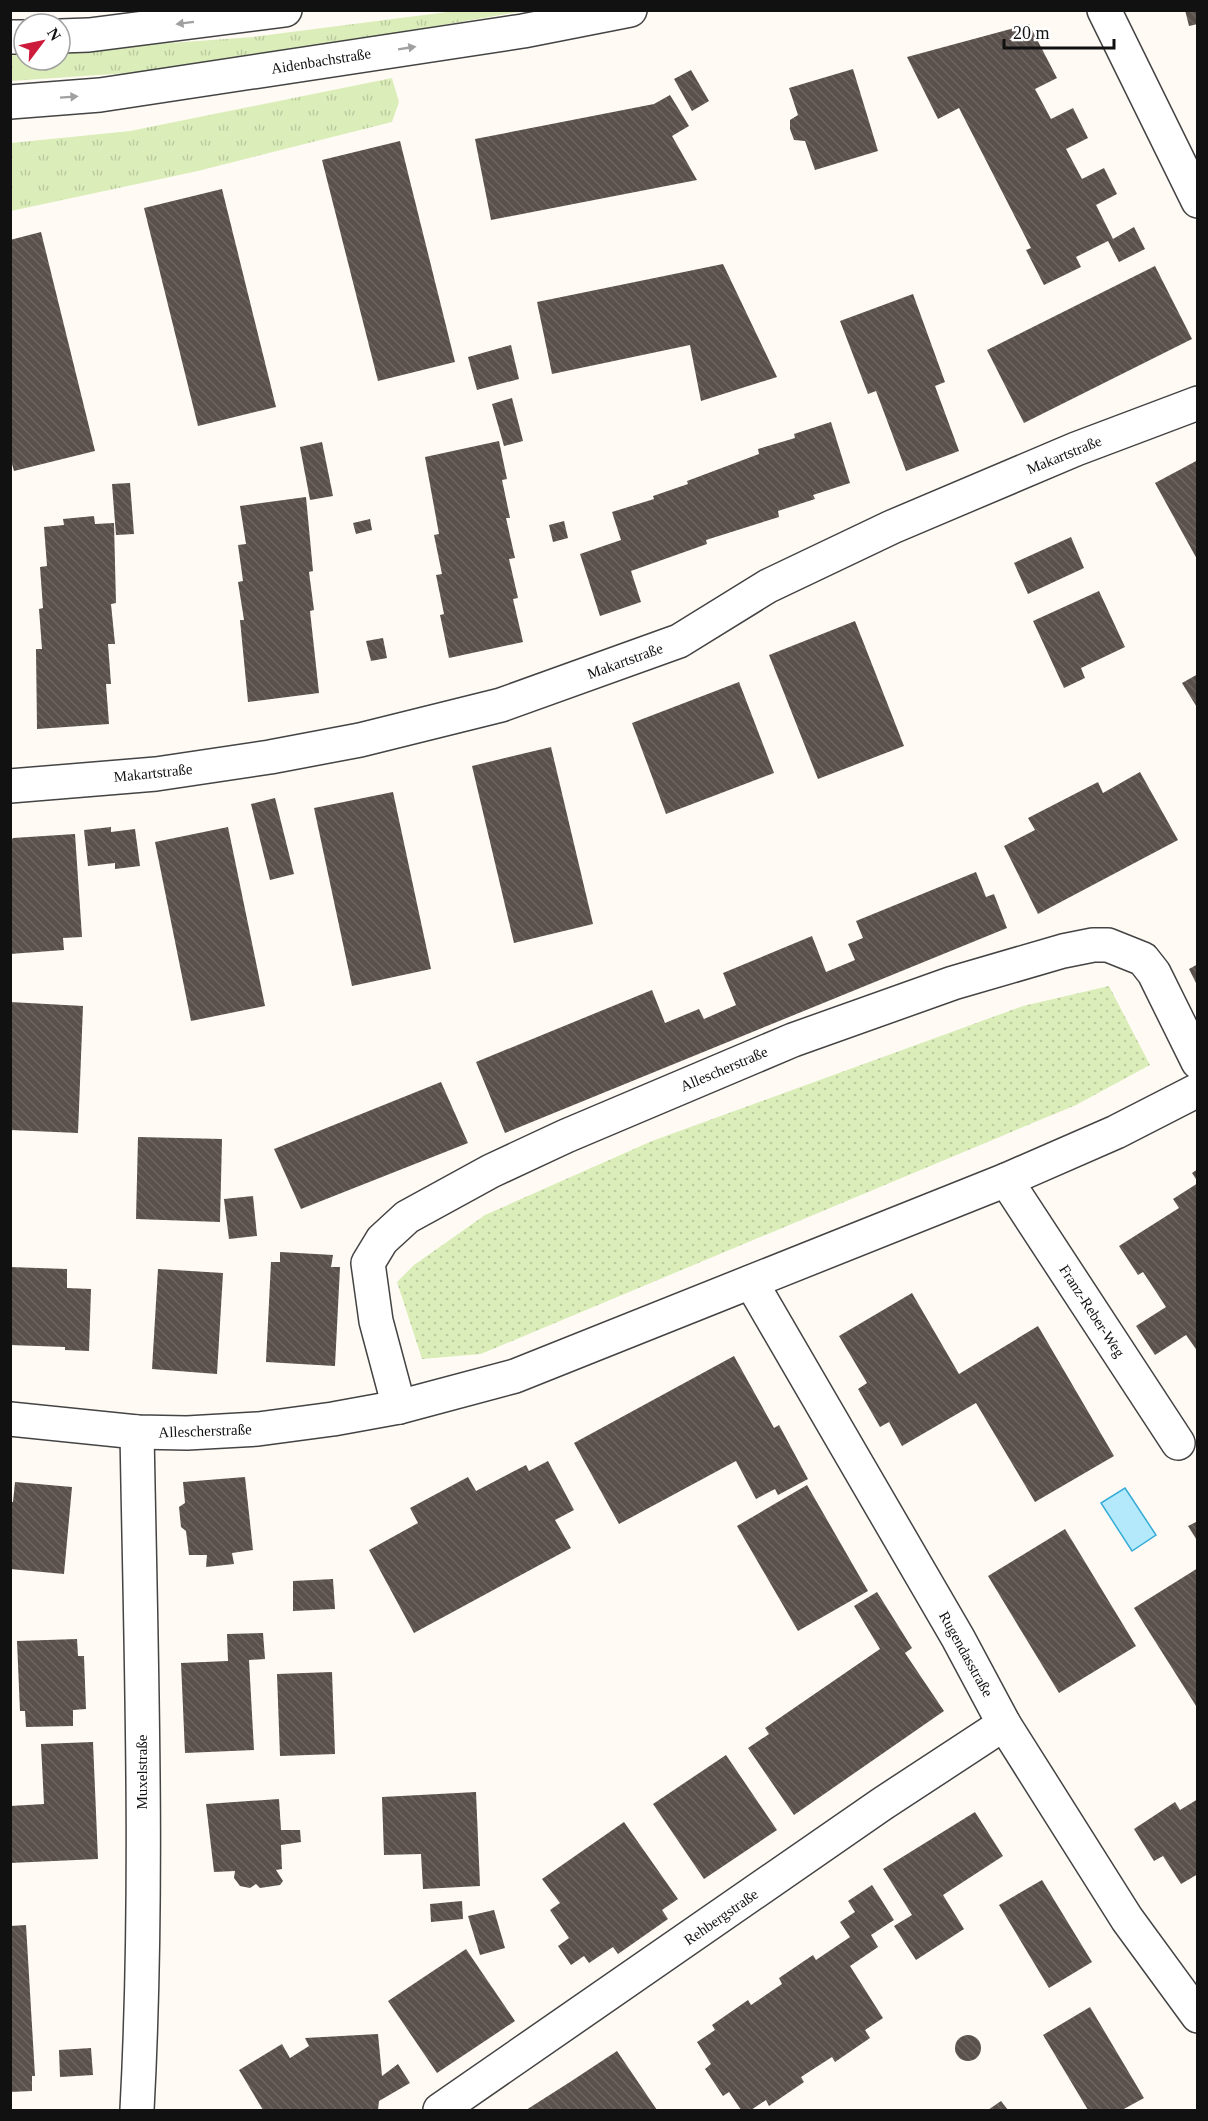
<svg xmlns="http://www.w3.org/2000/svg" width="1208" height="2121" viewBox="0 0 1208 2121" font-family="Georgia,serif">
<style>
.grass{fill:url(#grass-tufts)}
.park{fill:url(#park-dots)}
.water{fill:#b4e9fb;stroke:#35acd8;stroke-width:1.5}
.building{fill:url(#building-back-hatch)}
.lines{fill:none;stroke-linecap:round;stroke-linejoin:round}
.minor-casing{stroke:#444;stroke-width:36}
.minor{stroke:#fff;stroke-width:33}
.oneway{fill:#a0a0a0}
.labels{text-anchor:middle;stroke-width:6;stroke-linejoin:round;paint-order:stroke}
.street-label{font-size:15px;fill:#111;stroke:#fff}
</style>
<defs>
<pattern id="grass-tufts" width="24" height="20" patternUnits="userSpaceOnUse" patternTransform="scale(1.5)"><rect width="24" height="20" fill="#dbeeba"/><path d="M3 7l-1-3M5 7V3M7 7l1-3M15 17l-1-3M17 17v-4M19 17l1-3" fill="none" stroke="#bbcb9f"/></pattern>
<pattern id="park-dots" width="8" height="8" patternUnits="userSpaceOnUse" patternTransform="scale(1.5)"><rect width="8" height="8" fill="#dbeeba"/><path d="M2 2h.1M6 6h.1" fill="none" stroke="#bbcb9f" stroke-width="1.8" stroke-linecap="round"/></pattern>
<pattern id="building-back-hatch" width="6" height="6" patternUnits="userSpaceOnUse" patternTransform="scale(1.5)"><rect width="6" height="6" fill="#5a504c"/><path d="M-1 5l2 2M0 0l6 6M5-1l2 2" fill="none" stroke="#6d6562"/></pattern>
</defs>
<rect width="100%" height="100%" fill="#fffbf4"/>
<g class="grass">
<polygon points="455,11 524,11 313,47 143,72 11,81 10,54 24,53 24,60 60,60 60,51 253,37"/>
<polygon points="392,78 399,102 392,122 198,171 11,211 11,143 130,131"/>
</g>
<polygon class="park" points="1109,986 1150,1065 1076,1105 481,1354 422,1359 397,1282 414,1265 485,1215 652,1141 1023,1006"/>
<polygon class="water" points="1125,1488 1156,1535 1132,1551 1101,1503"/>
<g class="building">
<polygon points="1185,10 1198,10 1198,24 1189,26"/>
<polygon points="1029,24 1057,78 1035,89 1051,119 1073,108 1088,138 1066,149 1082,179 1104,168 1117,194 1096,205 1113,239 1134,227 1145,249 1119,262 1108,241 1076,257 1081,267 1044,285 1026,250 1031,248 959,108 938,119 907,57"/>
<polygon points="853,69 878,151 815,170 805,141 794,140 790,129 790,120 798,115 789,88"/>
<polygon points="691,70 709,101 692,111 674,79"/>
<polygon points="670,95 689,126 672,136 697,180 491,220 475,139 654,104"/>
<polygon points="400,141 455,362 378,381 322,160"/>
<polygon points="222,189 276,407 198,426 144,208"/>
<polygon points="41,232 95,451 14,471 10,457 10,240"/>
<polygon points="723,264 777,377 701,401 690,345 552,374 537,302"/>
<polygon points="1155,266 1192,339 1024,423 987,350"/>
<polygon points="913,294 945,382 935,386 959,451 906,471 876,391 868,394 840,321"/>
<polygon points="511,345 519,379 477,390 468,357"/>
<polygon points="512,398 523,441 504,446 492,404"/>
<polygon points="831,422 850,483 813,495 815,499 778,511 779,517 706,540 707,544 631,571 641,602 600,616 580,554 621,540 612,512 654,499 653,496 688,484 687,481 759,454 758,449 795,438 794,434"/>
<polygon points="499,441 507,479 502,480 510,518 506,518 515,558 509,559 518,598 513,599 523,642 449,658 440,615 444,614 436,575 442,574 434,535 439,534 425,457"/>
<polygon points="322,442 333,496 310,500 300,447"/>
<polygon points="1198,460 1198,561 1155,483"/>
<polygon points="130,483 134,534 116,535 112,484"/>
<polygon points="306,497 313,571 309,572 314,610 310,611 319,693 248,702 240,620 244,620 238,582 243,581 238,545 246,544 240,506"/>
<polygon points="94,516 95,524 114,523 116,603 111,604 115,644 108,644 111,684 106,684 109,724 37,729 36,649 42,649 39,609 43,608 40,567 47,566 44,527 64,525 63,519"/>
<polygon points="370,519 372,530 356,534 353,523"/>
<polygon points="564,521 568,538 553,542 549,525"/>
<polygon points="1071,537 1084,568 1028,594 1014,563"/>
<polygon points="1099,591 1125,647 1081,668 1085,678 1064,688 1033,621"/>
<polygon points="855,621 904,746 818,779 769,655"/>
<polygon points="383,638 387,658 371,661 366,641"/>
<polygon points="1198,674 1198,709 1182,683"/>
<polygon points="739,682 774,773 666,814 632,723"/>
<polygon points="551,747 593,924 514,943 472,766"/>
<polygon points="1140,772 1178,840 1038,914 1004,846 1035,830 1028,818 1098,782 1103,793"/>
<polygon points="393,792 431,969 352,986 314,808"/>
<polygon points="275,798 294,874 270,880 251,804"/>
<polygon points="111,827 111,832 135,829 140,866 115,869 115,863 88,866 84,830"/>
<polygon points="228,827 265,1006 191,1021 155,842"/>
<polygon points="75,834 82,937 63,938 64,950 10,954 10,842 13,838"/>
<polygon points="976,872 986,897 994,894 1007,928 505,1133 476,1062 652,990 665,1023 699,1009 704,1019 736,1005 723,973 812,936 826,972 855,960 848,944 863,938 856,921"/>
<polygon points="1198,964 1198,987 1189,969"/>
<polygon points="10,1002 83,1006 78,1133 10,1130"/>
<polygon points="441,1082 468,1143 301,1209 274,1149"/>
<polygon points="138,1137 222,1139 220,1222 136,1219"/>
<polygon points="1198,1169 1198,1182 1192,1173"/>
<polygon points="1198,1183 1198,1352 1186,1335 1155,1355 1136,1326 1166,1307 1143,1272 1138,1275 1119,1246 1179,1208 1173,1199"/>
<polygon points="253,1196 257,1236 229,1239 224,1199"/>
<polygon points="280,1252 333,1255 331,1267 340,1267 335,1366 266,1362 271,1262 280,1262"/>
<polygon points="10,1267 67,1269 67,1288 91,1289 89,1351 65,1350 65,1347 10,1345"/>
<polygon points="158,1269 223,1273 217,1374 152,1369"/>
<polygon points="912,1293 959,1374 1038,1326 1114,1456 1035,1502 976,1403 902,1446 889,1422 880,1427 858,1389 867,1383 839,1336"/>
<polygon points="734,1356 774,1428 779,1425 808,1479 778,1495 775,1489 756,1499 736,1461 619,1524 574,1443"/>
<polygon points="548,1461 574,1510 555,1520 571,1548 414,1633 369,1550 418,1523 410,1508 468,1477 476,1491 526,1465 529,1471"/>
<polygon points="245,1477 253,1550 232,1553 234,1564 206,1567 207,1555 189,1555 186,1531 181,1527 179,1507 185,1503 183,1482"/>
<polygon points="15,1482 72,1487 64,1574 10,1569 10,1502 13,1502"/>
<polygon points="807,1485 868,1591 798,1631 737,1526"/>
<polygon points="1198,1521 1198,1542 1188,1526"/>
<polygon points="1065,1529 1136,1646 1059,1693 988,1576"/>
<polygon points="1198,1568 1198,1709 1134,1608"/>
<polygon points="333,1579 335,1609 293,1611 293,1581"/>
<polygon points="877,1592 912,1648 905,1653 944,1711 794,1815 748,1748 769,1734 765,1728 880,1649 854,1606"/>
<polygon points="263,1633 265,1659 249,1660 254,1750 185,1753 181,1663 228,1661 227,1634"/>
<polygon points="77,1639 78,1656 84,1656 86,1709 73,1710 73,1726 26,1727 25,1711 20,1711 17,1641"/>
<polygon points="332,1672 335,1754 280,1756 277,1674"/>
<polygon points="93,1742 98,1859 10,1863 10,1806 44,1804 41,1744"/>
<polygon points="726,1755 777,1830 704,1879 653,1804"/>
<polygon points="476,1792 480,1886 423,1889 421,1854 384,1855 382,1797"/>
<polygon points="279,1799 281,1830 300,1830 301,1842 281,1845 282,1869 276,1870 283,1881 280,1885 260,1888 256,1884 250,1888 240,1886 234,1878 235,1871 214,1872 206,1804"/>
<polygon points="1198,1799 1198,1874 1181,1884 1163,1856 1154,1861 1134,1829 1175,1802 1180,1810"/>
<polygon points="975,1812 1003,1856 943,1895 964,1929 916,1960 894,1926 912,1915 883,1869"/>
<polygon points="624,1822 678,1899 662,1910 668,1919 618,1954 613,1947 589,1963 584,1956 571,1965 558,1946 569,1938 550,1910 560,1903 542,1879"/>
<polygon points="1042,1880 1092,1962 1049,1988 999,1905"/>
<polygon points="872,1885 894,1920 871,1935 878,1947 850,1966 883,2018 865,2030 870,2038 835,2062 832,2057 801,2077 804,2082 769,2106 766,2100 751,2110 741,2110 729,2092 723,2096 705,2069 711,2064 697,2042 715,2030 712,2025 748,2000 751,2005 782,1984 779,1978 813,1955 816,1960 850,1937 840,1922 855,1912 848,1901"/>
<polygon points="462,1901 463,1919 431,1922 430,1904"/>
<polygon points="494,1910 505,1948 480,1955 468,1916"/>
<polygon points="26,1925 35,2076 32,2076 32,2091 10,2092 10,1926"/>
<polygon points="466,1949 515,2021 437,2073 388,2001"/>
<polygon points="1090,2007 1144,2098 1122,2110 1088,2110 1043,2035"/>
<polygon points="378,2034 382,2076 398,2064 410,2083 379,2101 378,2110 263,2110 239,2070 282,2044 290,2058 309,2046 305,2038"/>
<circle cx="968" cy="2048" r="13"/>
<polygon points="91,2048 93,2075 60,2077 59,2050"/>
<polygon points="617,2051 657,2110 526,2110 570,2082"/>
<polygon points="1001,2101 1008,2110 988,2110"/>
</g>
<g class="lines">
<defs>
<g id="minor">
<polyline points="1104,10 1198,201"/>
<polyline points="60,36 89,35 285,10"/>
<polyline points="10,37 24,37"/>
<polyline points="10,102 100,95 523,31 630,10"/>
<polyline points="10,786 156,774 270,757 360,740 501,705 679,641 768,586 892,527 1076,449 1198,403"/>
<polyline points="1006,1180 1178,1443"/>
<polyline points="751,1282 958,1638 1004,1724 1127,1919 1198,2016"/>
<polyline points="399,1407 376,1321 368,1263 382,1240 407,1217 491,1171 566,1136 793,1040 953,983 1063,951 1093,945 1108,945 1143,959 1154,973 1198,1062"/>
<polyline points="10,1419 137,1432 187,1433 258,1429 333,1419 399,1407 515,1376 1006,1180 1116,1132 1198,1090"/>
<path d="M137,1432C141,1658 149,1885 137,2110"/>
<polyline points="440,2110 882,1804 1004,1724"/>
</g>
</defs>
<use href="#minor" class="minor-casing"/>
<use href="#minor" class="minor"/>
</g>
<defs><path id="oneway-solid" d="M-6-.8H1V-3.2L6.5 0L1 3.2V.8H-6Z" transform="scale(1.5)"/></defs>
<g class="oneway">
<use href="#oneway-solid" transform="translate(185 23) rotate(173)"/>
<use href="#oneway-solid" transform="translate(407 48) rotate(-9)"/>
<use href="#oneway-solid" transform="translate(69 97) rotate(-4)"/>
</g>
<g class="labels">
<g class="street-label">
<text transform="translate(321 61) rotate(-9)" y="5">Aidenbachstraße</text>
<text transform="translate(1064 455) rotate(-22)" y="5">Makartstraße</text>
<text transform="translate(625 661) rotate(-20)" y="5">Makartstraße</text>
<text transform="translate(153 773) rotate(-6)" y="5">Makartstraße</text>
<text transform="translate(724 1069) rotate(-23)" y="5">Allescherstraße</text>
<text transform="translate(1092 1311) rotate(57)" y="5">Franz-Reber-Weg</text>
<text transform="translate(205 1431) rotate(-2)" y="5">Allescherstraße</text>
<text transform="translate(966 1654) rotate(61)" y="5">Rugendasstraße</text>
<text transform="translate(142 1772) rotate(-90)" y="5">Muxelstraße</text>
<text transform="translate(721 1917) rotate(-35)" y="5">Rehbergstraße</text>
</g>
</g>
<rect width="1208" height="2121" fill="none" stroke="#111111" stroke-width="24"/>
<g transform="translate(42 42) rotate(58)"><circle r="28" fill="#ffffff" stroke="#a0a0a0" stroke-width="1.5"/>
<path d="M0-4.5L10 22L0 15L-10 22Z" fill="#cd1c3b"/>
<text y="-9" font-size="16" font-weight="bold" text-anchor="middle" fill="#111111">N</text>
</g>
<path d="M1004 39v9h110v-9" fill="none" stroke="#111111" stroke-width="3"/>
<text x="1013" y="39" font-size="18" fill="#111111" stroke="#ffffff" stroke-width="4.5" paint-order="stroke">20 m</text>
</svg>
